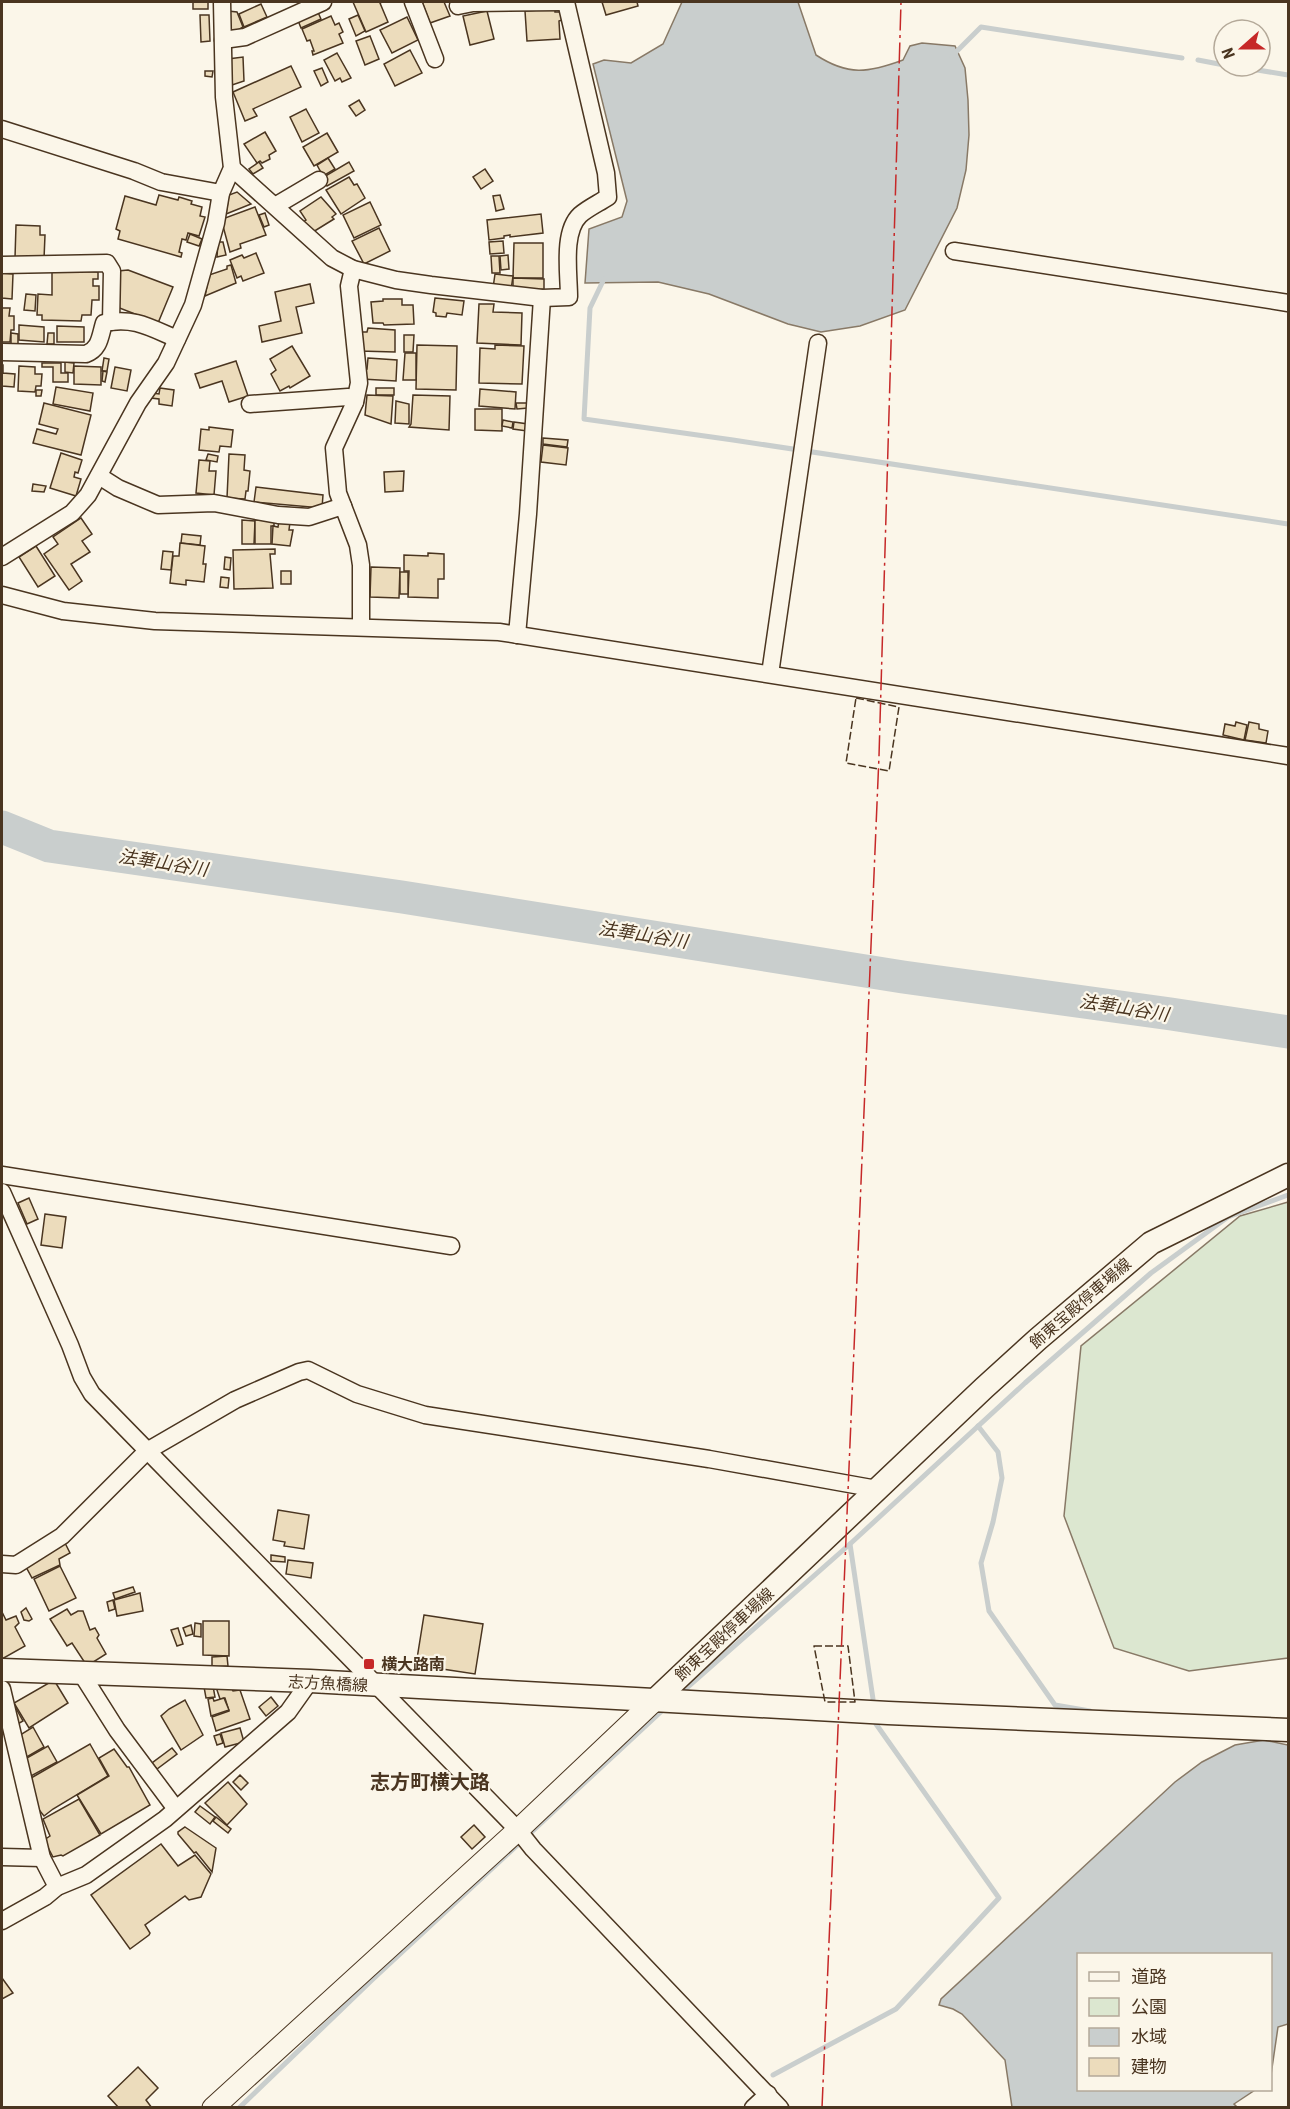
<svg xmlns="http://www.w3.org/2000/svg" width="1290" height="2109" viewBox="0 0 1290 2109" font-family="'Roboto Condensed','Noto Sans JP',sans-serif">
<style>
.green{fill:#dce7d0;stroke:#887966;stroke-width:1.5}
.water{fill:#c9cecd;stroke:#887966;stroke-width:1.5}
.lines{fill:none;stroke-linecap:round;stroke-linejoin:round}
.stream{stroke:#c9cecd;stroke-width:5}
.river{stroke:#c9cecd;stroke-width:33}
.building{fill:#ecdcbc;stroke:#4a3520;stroke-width:1.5}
.minor-casing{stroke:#4a3520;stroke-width:19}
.tertiary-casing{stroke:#4a3520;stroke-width:23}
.secondary-casing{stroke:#4a3520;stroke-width:25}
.minor{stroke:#fbf6e9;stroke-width:16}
.tertiary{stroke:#fbf6e9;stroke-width:21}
.secondary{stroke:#fbf6e9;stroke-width:22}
.fence{stroke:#4a3520;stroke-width:1.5;stroke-dasharray:8 3;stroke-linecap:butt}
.power{stroke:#c62828;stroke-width:1.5;stroke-dasharray:21 4.5 3 4.5;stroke-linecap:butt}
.poi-dot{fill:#c62828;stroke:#fbf6e9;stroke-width:2}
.labels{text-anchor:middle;stroke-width:4.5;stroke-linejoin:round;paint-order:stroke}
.street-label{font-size:16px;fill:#4a3520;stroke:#fbf6e9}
.poi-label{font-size:16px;font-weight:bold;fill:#4a3520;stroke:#fbf6e9;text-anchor:start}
.water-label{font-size:18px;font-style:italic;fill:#4a3520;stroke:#fbf6e9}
.quarter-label{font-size:20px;font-weight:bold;fill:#4a3520;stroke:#fbf6e9}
</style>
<rect width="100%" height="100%" fill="#fbf6e9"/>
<polygon class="green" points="1288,1202 1288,1658 1189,1671 1114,1648 1064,1516 1081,1346 1240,1216"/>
<g class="water">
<path d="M682,2H798L816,55C848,76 868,73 903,60L910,46L922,43L955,46L965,68L968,100L969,135L966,170L957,208L905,310L860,326L821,332L788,324L709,294L658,282L585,283L589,229L622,217L627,201L593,64L604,60L631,63L663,44Z"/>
<polygon points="1264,1740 1288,1745 1288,2024 1278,2027 1271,2075 1270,1954 1078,1954 1078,2090 1255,2090 1234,2104 1237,2107 1012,2107 1005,2060 962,2014 953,2009 939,2005 941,1999 1175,1782 1202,1762 1235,1745"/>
</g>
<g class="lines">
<g class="stream">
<polyline points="952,56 981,27 1182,58"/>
<polyline points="1198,60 1224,65"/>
<polyline points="1233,66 1288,75"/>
<polyline points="604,279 590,308 584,419 733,440 1288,524"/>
<polyline points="978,1426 998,1452 1002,1478 993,1522 981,1563 989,1611 1055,1705 1090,1711"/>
<polyline points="850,1544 873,1699"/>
<polyline points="680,1694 850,1544 1025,1383 1151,1273 1228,1217 1288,1195"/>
<polyline points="773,2075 896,2009 999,1898 876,1724"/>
<polyline points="239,2108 372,1980 665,1708"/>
</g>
<polyline class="river" points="2,827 49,846 402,897 903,977 1171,1014 1288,1032"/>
</g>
<g class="building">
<rect x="193" y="2" width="15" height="7"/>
<polygon points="353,2 382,2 380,3 388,22 366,32"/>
<polygon points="422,2 444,2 450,16 430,23"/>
<polygon points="602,2 637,2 638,6 606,15"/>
<polygon points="261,4 267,17 244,27 239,14"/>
<polygon points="555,9 555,12 561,12 562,20 559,21 560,39 527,41 525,11"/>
<polygon points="317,10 321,19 301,28 297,18"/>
<polygon points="228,11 237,12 243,27 235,32 228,30"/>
<polygon points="487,11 494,39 470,45 463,16"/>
<polygon points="200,15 209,15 210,41 201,42"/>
<polygon points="358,15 365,31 356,36 349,19"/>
<polygon points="331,16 335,25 339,23 343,32 339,34 343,43 313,55 312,51 314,51 310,40 307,41 302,29"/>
<polygon points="407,17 418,40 392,53 380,30"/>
<polygon points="370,36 379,59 365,65 356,41"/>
<polygon points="410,50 422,73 395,86 384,64"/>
<polygon points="337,53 351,78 342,82 340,78 335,81 324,60"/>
<polygon points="243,57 244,81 232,85 228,59"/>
<polygon points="291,66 301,87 253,109 257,116 245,121 233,92"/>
<polygon points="322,68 328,82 321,86 314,71"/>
<polygon points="205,71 213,71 212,77 205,76"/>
<polygon points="359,100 365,110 356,116 349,106"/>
<polygon points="306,109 319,133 302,142 290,117"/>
<polygon points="265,132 276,151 269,155 270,159 262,163 260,161 257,163 244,144"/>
<polygon points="327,133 338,152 314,166 303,147"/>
<polygon points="328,158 335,169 323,176 317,165"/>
<polygon points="259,162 263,168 253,174 249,169"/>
<polygon points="349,162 354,171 327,186 322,178"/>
<polygon points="485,169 493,181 481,189 473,177"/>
<polygon points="349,177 354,185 357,184 365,198 341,214 326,190"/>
<polygon points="237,192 251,204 226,214 229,195"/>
<polygon points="159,195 178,200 179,197 192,201 191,204 202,207 200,216 205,217 199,236 188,233 186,240 182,239 179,252 182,253 181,257 118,239 120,231 116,229 125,196 156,205"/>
<polygon points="500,195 504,209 496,211 493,196"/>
<polygon points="321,197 336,214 332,217 334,219 313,232 303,222 306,220 300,211"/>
<polygon points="370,202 381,225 354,238 343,215"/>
<polygon points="255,207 266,235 240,244 241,248 230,252 223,226 225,218"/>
<polygon points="265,213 269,225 264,227 259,215"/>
<polygon points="541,214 543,233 510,237 510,235 504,236 504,238 489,240 487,220"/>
<polygon points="16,225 40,226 40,235 45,235 44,259 15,258"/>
<polygon points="379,228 390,251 364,264 352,241"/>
<polygon points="190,234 202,239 199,246 187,242"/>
<polygon points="503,241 504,253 490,254 489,242"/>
<polygon points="218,242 223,242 226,255 217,257"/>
<polygon points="514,243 543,243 543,278 513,278"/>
<polygon points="256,253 264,273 243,281 241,276 237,278 230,260 242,255 244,258"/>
<polygon points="508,255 509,269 501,270 500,256"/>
<polygon points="491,256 499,256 500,273 492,273"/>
<polygon points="231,265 236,283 205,296 209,275 227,269 227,266"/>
<polygon points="52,270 98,272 98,279 93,279 93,286 99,286 99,300 92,300 91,315 82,315 81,321 42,320 42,315 37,315 38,294 52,295"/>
<polygon points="128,270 173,287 158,323 117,307 118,271"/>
<polygon points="2,273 13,274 12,299 2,298"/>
<polygon points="495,274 513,276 511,290 493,288"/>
<polygon points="513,278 544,279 544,291 513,290"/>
<polygon points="310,284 314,303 296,307 302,333 262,342 259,326 281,321 275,292"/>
<polygon points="26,294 36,295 35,311 24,310"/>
<polygon points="435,298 464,301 462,315 447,313 446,317 436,316 436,313 433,312"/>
<polygon points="383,299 402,299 402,305 413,305 414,324 384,325 383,323 373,323 371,302 383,301"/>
<polygon points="479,304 494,304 493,312 522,313 521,345 477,343"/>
<polygon points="2,308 10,308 9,316 14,316 14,330 11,330 10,342 2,342"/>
<polygon points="19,325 44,327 44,342 19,340"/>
<polygon points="57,326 84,327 84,342 57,342"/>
<polygon points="368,328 395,330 395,352 359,351 359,332 367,332"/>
<polygon points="11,333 18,334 18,345 11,344"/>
<polygon points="48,333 54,333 54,344 47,344"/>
<polygon points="404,335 414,335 413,352 404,352"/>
<polygon points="417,345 457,346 456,390 416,389"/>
<polygon points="495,345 524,346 522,384 479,383 480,348 495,349"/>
<polygon points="292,346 310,376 290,388 289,386 280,391 271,374 276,370 270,359"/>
<polygon points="405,353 416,353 416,380 403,380"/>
<polygon points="104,358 109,359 107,371 102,371"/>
<polygon points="368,358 397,360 396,381 362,379 362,370 367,369"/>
<polygon points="236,361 248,396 229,402 222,381 200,388 195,374"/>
<polygon points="65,362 74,363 73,373 65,372"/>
<polygon points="42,363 61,363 61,373 68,373 68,382 53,382 53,367 42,367"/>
<polygon points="2,365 3,365 3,373 15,374 14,387 2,386"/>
<polygon points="19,366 35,367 35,374 42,374 41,386 36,386 35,392 18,391"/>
<polygon points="74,366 101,367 101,385 74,384"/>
<polygon points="115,367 131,370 127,391 111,388"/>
<polygon points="103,371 107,372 105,382 102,381"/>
<polygon points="56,387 93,393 90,411 53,404"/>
<polygon points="160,388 174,390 172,406 159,404 159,399 151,398 152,393 159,394"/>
<rect x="376" y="388" width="18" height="7"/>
<polygon points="480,389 516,392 515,409 479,406"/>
<polygon points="36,390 42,390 41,396 36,396"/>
<polygon points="367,395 393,396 391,424 365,415"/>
<polygon points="413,395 450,396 449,430 409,427 411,424"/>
<polygon points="396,401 409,404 409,424 395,423"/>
<polygon points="44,403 91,415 81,455 33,443 37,429 56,434 58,429 39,424"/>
<polygon points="516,403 527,403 528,408 517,409"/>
<polygon points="475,409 502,409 502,431 475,430"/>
<polygon points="503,420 513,422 512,428 502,426"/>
<polygon points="514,422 528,424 527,431 513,429"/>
<polygon points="209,427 233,430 231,447 220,446 219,452 199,450 201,429 209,430"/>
<polygon points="543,438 568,440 567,447 543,444"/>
<polygon points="543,445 568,448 566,465 541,462"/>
<polygon points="61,453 82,460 78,473 75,472 74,477 81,479 76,496 50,488"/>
<polygon points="208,454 218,456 217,462 206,460"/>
<polygon points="229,454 245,455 244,470 250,471 248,491 246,491 245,499 227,498"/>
<polygon points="199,460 210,461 209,471 216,471 214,495 196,493"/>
<polygon points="404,471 403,491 385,492 384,472"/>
<polygon points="33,484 46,486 44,492 32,491"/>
<polygon points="256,487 323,495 322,508 254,502"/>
<polygon points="81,518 92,534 82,541 90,552 71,564 82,581 69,590 44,554 58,544 53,537"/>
<polygon points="242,520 255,521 254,544 242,544"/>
<polygon points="255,520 274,520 274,526 271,526 271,544 255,544"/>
<polygon points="279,521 290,522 289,530 293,530 290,546 272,544 273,526 278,527"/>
<polygon points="182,534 201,536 200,545 181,543"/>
<polygon points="180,543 205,546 203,564 206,564 204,582 186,580 186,585 170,583 173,556 179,556"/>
<polygon points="36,546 55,576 38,587 19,557"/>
<polygon points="275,549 275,554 270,554 273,588 234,589 233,550"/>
<polygon points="163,551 173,552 171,570 161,569"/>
<polygon points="428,553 444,554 444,579 438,579 438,598 408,597 409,571 404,571 404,555 428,556"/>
<polygon points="225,557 231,558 230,570 224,569"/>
<polygon points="371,567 400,568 399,598 370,597"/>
<rect x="281" y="571" width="10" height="13"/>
<rect x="400" y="572" width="8" height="22"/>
<polygon points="221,577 229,578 228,588 220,587"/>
<polygon points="1236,722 1247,725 1244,740 1223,735 1225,724 1235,726"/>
<polygon points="1249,722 1259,724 1259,729 1268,731 1266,743 1245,740"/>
<polygon points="29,1198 38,1219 27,1224 18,1203"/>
<polygon points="45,1214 66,1217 62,1248 41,1245"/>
<polygon points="278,1510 309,1515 304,1549 284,1546 285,1542 273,1540"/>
<polygon points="65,1543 70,1553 59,1559 60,1565 32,1578 25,1565"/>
<polygon points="271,1555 285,1557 285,1562 271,1561"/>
<polygon points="288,1560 313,1563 311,1578 286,1574"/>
<polygon points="60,1566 76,1598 49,1611 34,1579"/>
<polygon points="133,1587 135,1592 115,1599 113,1593"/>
<polygon points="140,1593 143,1611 117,1616 114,1600"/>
<polygon points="113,1600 115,1609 109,1611 107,1602"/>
<polygon points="26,1608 32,1619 29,1621 24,1620 21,1612"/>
<polygon points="67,1609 71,1615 78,1611 83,1611 90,1630 95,1628 99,1635 97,1638 106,1654 87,1666 72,1643 67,1646 50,1619"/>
<polygon points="2,1612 6,1620 16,1616 19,1623 15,1627 25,1646 2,1659"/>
<polygon points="424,1615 483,1624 475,1674 416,1665"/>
<polygon points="203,1621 229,1621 229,1656 203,1655"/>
<polygon points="195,1623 201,1624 201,1637 194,1636"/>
<polygon points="191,1625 193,1634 186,1636 183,1628"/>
<polygon points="178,1628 183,1644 177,1646 171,1630"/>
<polygon points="227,1656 228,1666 212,1667 212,1657"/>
<polygon points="54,1680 68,1703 29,1728 14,1703"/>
<polygon points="213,1686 215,1697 206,1698 204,1687"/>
<polygon points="216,1687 231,1687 233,1691 240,1690 250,1719 216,1731 212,1717 229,1711 225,1698 220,1699"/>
<polygon points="271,1697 278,1706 266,1716 259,1707"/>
<polygon points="213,1698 214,1701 224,1698 229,1710 211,1716 208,1699"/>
<polygon points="185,1700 203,1735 181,1750 161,1716 169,1709"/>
<polygon points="13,1703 23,1721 16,1725"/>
<polygon points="33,1727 44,1747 25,1758 20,1735"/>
<polygon points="240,1728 244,1742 225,1747 221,1733"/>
<polygon points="220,1734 223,1743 217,1745 214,1736"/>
<polygon points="90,1744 108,1776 53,1809 44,1816 36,1806 31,1778"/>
<polygon points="48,1746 57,1762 31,1776 25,1759"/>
<polygon points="172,1748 177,1754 157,1769 152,1763"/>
<polygon points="114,1749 127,1767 129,1767 150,1805 101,1834 77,1795 109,1776 99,1758"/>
<polygon points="240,1775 248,1783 241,1790 233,1782"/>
<polygon points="228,1782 247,1804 227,1825 205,1803"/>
<polygon points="79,1799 100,1835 63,1856 61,1855 53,1857 44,1840 50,1836 43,1819"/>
<polygon points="200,1806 215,1817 210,1824 195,1812"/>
<polygon points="216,1817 231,1829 228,1833 213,1821"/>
<polygon points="474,1825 485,1837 472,1849 461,1837"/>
<polygon points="185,1827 216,1848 212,1872 196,1852 194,1853 178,1834 178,1832"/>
<polygon points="161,1844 178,1866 195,1855 211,1874 201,1897 189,1900 185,1896 145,1925 150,1933 149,1935 130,1949 91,1895"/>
<polygon points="2,1978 13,1993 2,1999"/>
<polygon points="138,2067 158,2088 146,2100 152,2108 119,2108 108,2096"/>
</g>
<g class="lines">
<defs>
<g id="minor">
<polyline points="413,2 435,59"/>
<polyline points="458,6 473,3 562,2"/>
<polyline points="223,40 245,37 323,2"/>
<polyline points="2,129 134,171 161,182 221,193"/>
<path d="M232,168L332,258L353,269L396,280L431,285L542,298L569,297C569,274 562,232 580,215C588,208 599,203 608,197L606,173L566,2"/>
<polyline points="275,206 319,180"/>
<polyline points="954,251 1288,303"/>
<polyline points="2,265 107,263 112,271 111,322"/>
<polyline points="353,269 349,286 359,383 355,402 334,448 338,493 358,545 361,565 361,627"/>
<path d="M2,352L86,354C100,349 100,336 104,323C134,317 149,327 177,339"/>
<polyline points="250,404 348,397 355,402"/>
<polyline points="99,476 118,488 158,505 214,503 278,515 309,517 343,506"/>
<polyline points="2,557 72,513 88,495 138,403 166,363 193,305 216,223 221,193 232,168 224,97 222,2"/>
<polyline points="2,595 63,611 155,621 499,632 1288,756"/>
<polyline points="517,635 528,514 542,298"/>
<polyline points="770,674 818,343"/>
<polyline points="2,1175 451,1246"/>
<polyline points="2,1192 70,1345 82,1377 92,1394 518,1830 533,1849 780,2108"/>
<polyline points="2,1564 16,1565 62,1536 147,1451 235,1400 299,1372 308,1370 357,1394 425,1415 709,1459 877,1489"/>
<polyline points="81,1673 117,1730 176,1809"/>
<polyline points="2,1689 42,1858 57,1887"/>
<polyline points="2,1857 42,1858"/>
<polyline points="2,1921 45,1897 57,1887 86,1875 165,1819 288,1712 310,1681"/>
<polyline points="753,2108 768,2094"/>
</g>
<polyline id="tertiary" points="213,2108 518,1830 654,1701"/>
<g id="secondary">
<polyline points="2,1670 310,1681 888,1713 1288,1730"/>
<polyline points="654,1701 984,1388 1038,1339 1151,1243 1288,1175"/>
</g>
</defs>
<use href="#minor" class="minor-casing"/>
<use href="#tertiary" class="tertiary-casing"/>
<use href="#secondary" class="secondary-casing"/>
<use href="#minor" class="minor"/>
<use href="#tertiary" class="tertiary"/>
<use href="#secondary" class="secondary"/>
<g class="fence">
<polygon points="856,698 899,707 889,771 846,763"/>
<polygon points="814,1646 848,1646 855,1702 825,1702"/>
</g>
<polyline class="power" points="822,2108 879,756 901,2"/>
</g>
<rect class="poi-dot" x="363" y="1658" width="12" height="12" rx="3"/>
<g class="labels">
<g class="street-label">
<text transform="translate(1080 1303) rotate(-41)" y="6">飾東宝殿停車場線</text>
<text transform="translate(724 1634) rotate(-43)" y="6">飾東宝殿停車場線</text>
<text transform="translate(328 1683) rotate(3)" y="6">志方魚橋線</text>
</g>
<g class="poi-label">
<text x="381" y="1670">横大路南</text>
</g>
<g class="water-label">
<text transform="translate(163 863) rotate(9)" y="6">法華山谷川</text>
<text transform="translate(643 935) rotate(9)" y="6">法華山谷川</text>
<text transform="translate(1124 1008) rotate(9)" y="6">法華山谷川</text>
</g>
<g class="quarter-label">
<text x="430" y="1789">志方町横大路</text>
</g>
</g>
<rect width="1290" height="2109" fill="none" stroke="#4a3520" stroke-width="6"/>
<rect x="1077" y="1953" width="195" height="138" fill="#fbf6e9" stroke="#b4a999" stroke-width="1.5"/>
<rect x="1089" y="1972" width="30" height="9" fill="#fbf6e9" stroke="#b4a999" stroke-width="1.5"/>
<text x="1131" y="1983" font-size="18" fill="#4a3520">道路</text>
<rect x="1089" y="1998" width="30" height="18" fill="#dce7d0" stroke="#b4a999" stroke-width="1.5"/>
<text x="1131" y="2013" font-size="18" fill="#4a3520">公園</text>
<rect x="1089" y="2028" width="30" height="18" fill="#c9cecd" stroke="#b4a999" stroke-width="1.5"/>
<text x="1131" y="2043" font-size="18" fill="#4a3520">水域</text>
<rect x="1089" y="2058" width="30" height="18" fill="#ecdcbc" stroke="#b4a999" stroke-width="1.5"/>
<text x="1131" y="2073" font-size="18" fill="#4a3520">建物</text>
<g transform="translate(1242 48) rotate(249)"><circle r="28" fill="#fbf6e9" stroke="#b4a999" stroke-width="1.5"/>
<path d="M0-4.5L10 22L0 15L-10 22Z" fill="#c62828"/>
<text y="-9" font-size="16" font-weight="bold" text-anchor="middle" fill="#4a3520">N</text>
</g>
</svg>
